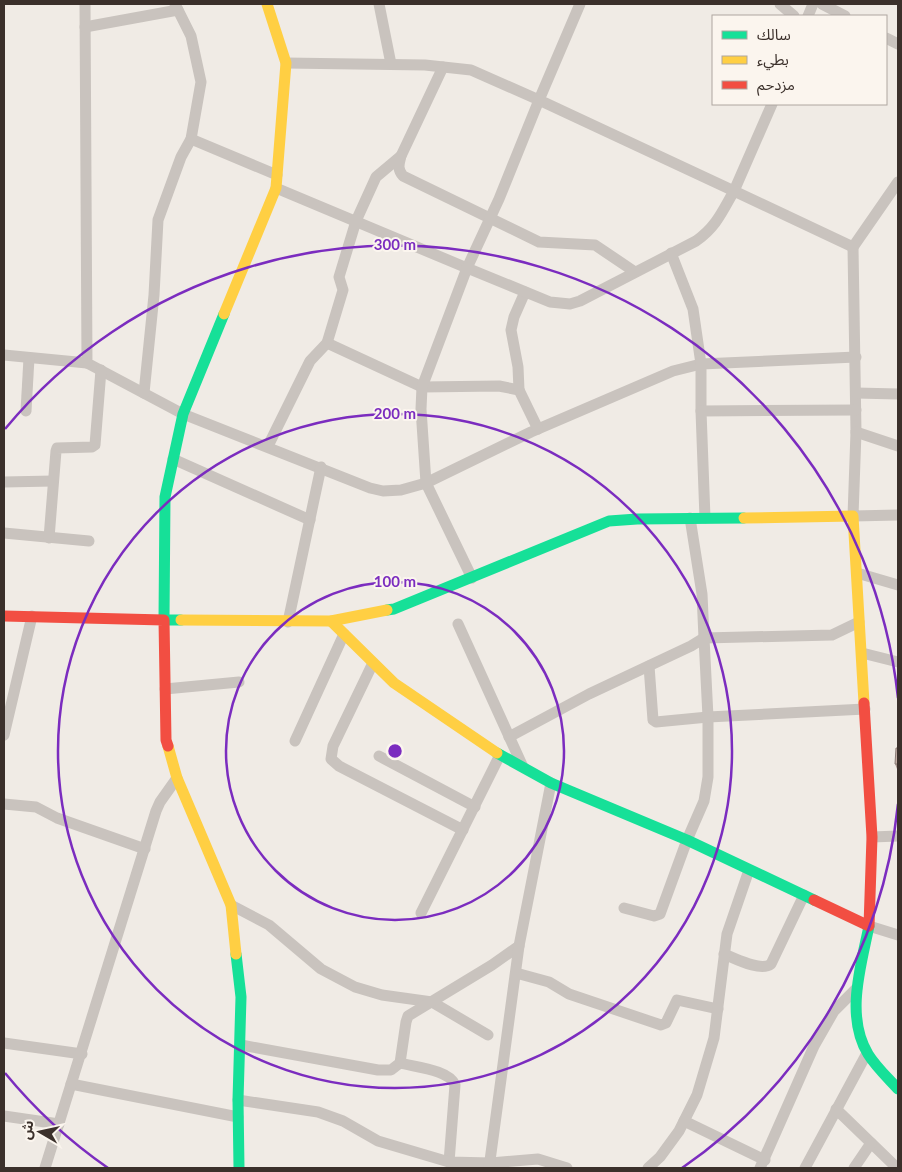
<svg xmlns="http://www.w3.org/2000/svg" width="902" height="1172" viewBox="0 0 902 1172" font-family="Lato,'Noto Sans Arabic',sans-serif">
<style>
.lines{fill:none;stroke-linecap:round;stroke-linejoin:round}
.street{stroke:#c9c3be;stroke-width:11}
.fast{stroke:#16e098;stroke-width:11}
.slow{stroke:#ffcf43;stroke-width:11}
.jam{stroke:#f24e42;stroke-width:11}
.wall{fill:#a89690}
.building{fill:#c3afa7;stroke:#887a75}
.ring{fill:none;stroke:#7b2cbf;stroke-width:2.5}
.centre{fill:#7b2cbf;stroke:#fbf5ee;stroke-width:2.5}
.ring-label{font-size:15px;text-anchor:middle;font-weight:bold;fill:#7b2cbf;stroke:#fbf5ee;stroke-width:4;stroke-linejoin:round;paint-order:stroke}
</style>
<rect width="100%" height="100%" fill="#f0ebe5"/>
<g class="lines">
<g class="street">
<polyline points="85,4 87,363 183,414 370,488 383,491 401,490 426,483 531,432 673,371 701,364 856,357"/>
<polyline points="379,4 391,64"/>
<polyline points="580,4 539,100 734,191 772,104"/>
<polyline points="780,4 794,16"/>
<polyline points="822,4 845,16"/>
<polyline points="808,16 813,4"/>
<polyline points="85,27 178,10"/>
<polyline points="886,38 898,44"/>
<path d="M443,67L401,156C399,164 397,169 403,176L539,242L595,245L635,272"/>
<polyline points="191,139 277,175"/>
<polyline points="276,188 467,268 499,199 539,100 471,70 425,65 286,63"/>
<polyline points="853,247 856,432 853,516 898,515"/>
<polyline points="671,253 693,309 701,364 701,411"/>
<polyline points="327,343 422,387 499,386 519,390 538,429"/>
<polyline points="4,355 87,363"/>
<polyline points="519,390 518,367 511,330 514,317 525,292"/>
<polyline points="144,393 154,295 158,220 181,157 191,139 201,82 191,36 175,4"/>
<polyline points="856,393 898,394"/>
<polyline points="26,411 29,358"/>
<polyline points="856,432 898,446"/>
<polyline points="268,446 310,361 327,343 343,290 339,277 356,221 376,177 401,156"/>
<polyline points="173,459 310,520"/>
<polyline points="4,482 53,481"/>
<polyline points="690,518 702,594 704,638 832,635 859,622"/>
<polyline points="705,518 701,411 856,410"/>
<polyline points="4,533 89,541"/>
<polyline points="49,538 56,451 57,448 92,447 95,445 101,370"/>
<polyline points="857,573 898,585"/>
<path d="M472,578L426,483L421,409L422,387L467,268L550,302L570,304L580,301L696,241C716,227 722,212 734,191L853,247L898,182"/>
<polyline points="288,622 321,467"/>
<polyline points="458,624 523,767"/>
<polyline points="862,653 898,662"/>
<polyline points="373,663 333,746 331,759 339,766 463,830"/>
<polyline points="649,666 653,720 656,722 708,717 865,709"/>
<polyline points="165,689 239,682"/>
<polyline points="4,735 32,616"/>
<polyline points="509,737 589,694 691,646 704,638 708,717 708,777 704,801 687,840 660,914 654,916 624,908"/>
<polyline points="295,741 344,634"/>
<polyline points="379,756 475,807"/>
<polyline points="4,804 36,807 57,818 145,849"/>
<polyline points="872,837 898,836"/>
<polyline points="231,905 269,925 321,969 355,987 382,995 432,1002 488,1035"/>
<polyline points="421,913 500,755"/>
<polyline points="869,926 898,935"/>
<path d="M724,954C736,959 761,972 771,964L804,895"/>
<polyline points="516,973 549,982 569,994 661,1025 666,1023 677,1000 718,1009"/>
<polyline points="4,1043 82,1054"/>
<polyline points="241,1045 378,1070 391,1070 400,1063 406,1022 408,1016 492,965 519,946"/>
<path d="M400,1063C415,1067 450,1070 455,1085L449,1162"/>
<polyline points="71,1084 238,1117"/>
<polyline points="238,1100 318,1112 343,1121 378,1141 449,1162 491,1163 538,1159 567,1168"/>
<polyline points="836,1109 897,1168"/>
<polyline points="4,1116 59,1124"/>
<polyline points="684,1121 765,1160"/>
<polyline points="45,1168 156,811 160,802 177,778"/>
<polyline points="489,1168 519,946 551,783"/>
<polyline points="648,1168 660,1157 679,1131 697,1095 714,1038 727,934 749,870"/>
<polyline points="760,1168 814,1046 834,1011 857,988"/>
<polyline points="805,1168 867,1053"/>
<polyline points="854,1168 871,1143"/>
</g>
<g class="fast">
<polyline points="387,610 394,609 609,521 637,519 744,518"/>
<polyline points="181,620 164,620 165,497 183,414 224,314"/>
<polyline points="497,753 551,783 687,840 814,900"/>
<path d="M869,926C861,966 845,1016 868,1054C876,1067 888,1078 898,1089"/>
<polyline points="236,954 241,997 238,1100 239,1168"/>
</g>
<g class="slow">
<polyline points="224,314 276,188 286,63 267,4"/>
<polyline points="744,518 853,516 864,703"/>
<polyline points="181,620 331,621 387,610"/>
<polyline points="331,621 394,683 497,753"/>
<polyline points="168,746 177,778 231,905 236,954"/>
</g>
<g class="jam">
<polyline points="4,616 164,620 166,740 168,746"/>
<polyline points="814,900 869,926 872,837 864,703"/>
</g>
</g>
<polygon class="wall" points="898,748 898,769 897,769 895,764"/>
<polygon class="building" points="896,748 898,748 898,764 895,764"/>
<g class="ring">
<circle cx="395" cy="751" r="169"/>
<circle cx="395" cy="751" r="337"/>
<path d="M898 804A506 506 0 0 1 682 1168M108 1168A506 506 0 0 1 5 1073M5 429A506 506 0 0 1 898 698"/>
</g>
<circle cx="395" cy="751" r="8" class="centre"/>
<g class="ring-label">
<text x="395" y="250">300 m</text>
<text x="395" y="419">200 m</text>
<text x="395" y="587">100 m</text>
</g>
<rect width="902" height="1172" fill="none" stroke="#3b302b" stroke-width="10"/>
<rect x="712" y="15" width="175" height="90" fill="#fbf5ee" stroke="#aea6a0"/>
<rect x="722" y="31" width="25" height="8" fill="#16e098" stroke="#aea6a0"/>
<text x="757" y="40" font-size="15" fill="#3b302b">سالك</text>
<rect x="722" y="56" width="25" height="8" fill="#ffcf43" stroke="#aea6a0"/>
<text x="757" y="65" font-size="15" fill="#3b302b">بطيء</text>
<rect x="722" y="81" width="25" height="8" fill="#f24e42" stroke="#aea6a0"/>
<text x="757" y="90" font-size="15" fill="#3b302b">مزدحم</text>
<g transform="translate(40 1132) rotate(279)" stroke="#fbf5ee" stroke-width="4" paint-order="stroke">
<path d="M0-4L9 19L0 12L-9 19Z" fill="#3b302b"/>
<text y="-8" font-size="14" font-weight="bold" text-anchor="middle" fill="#3b302b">ش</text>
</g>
</svg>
